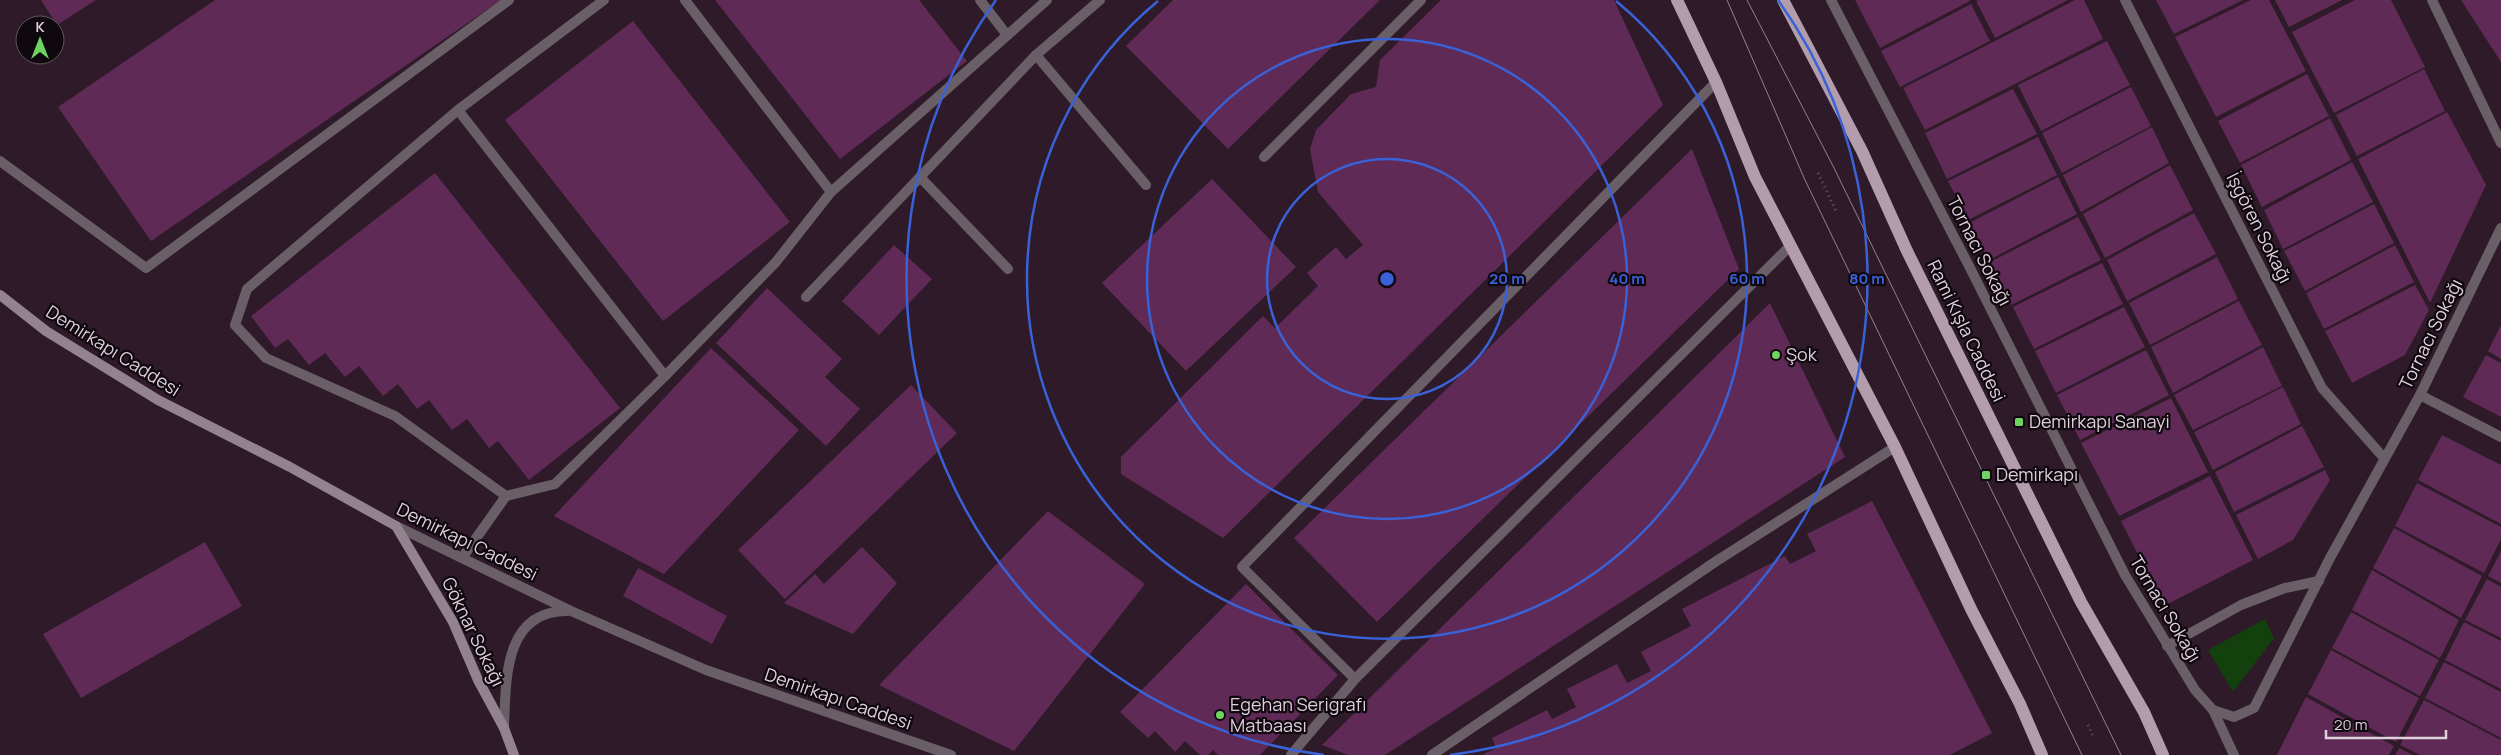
<svg xmlns="http://www.w3.org/2000/svg" width="2501" height="755" viewBox="0 0 2501 755" font-family="Manrope,sans-serif">
<style>
.green{fill:#13400c}
.building{fill:#5f2a55}
.lines{fill:none;stroke-linecap:round;stroke-linejoin:round}
.path{stroke:#6f5e6b;stroke-width:3;stroke-dasharray:1 4;stroke-linecap:butt}
.service{stroke:#6a5f67;stroke-width:10}
.minor{stroke:#6a5f67;stroke-width:10}
.tertiary{stroke:#6a5f67;stroke-width:10}
.secondary{stroke:#93828f;stroke-width:10}
.primary{stroke:#b39dad;stroke-width:12}
.tram{stroke:#93838f;stroke-width:1}
.ring{fill:none;stroke:#3a62d8;stroke-width:2.5}
.poi-dot{fill:#6fd360;stroke:#10080f;stroke-width:2}
.labels{text-anchor:middle;stroke-width:4.5;stroke-linejoin:round;paint-order:stroke}
.street-label{font-size:18px;fill:#ded1db;stroke:#10080f}
.poi-label{font-size:18px;fill:#ded1db;stroke:#10080f;text-anchor:start}
.centre{fill:#3a62d8;stroke:#10080f;stroke-width:2.5}
.ring-label{font-size:15px;text-anchor:middle;font-weight:bold;fill:#3a62d8;stroke:#10080f;stroke-width:4.5;stroke-linejoin:round;paint-order:stroke}
</style>
<rect width="100%" height="100%" fill="#2e1a29"/>
<polygon class="green" points="2265,619 2274,638 2233,692 2208,650"/>
<g class="building">
<polygon points="41,0 96,0 57,25"/>
<polygon points="215,0 501,0 151,241 58,107"/>
<polygon points="715,0 919,0 967,61 840,159"/>
<polygon points="1173,0 1380,0 1228,149 1126,46"/>
<polygon points="1441,0 1614,0 1663,105 1223,538 1121,474 1121,457 1263,316 1275,328 1318,286 1307,273 1336,247 1346,259 1363,245 1318,192 1310,149 1316,130 1351,94 1376,87 1380,60"/>
<polygon points="1855,0 1969,0 1970,1 1880,48"/>
<polygon points="1979,0 2068,0 1995,38 1976,1"/>
<polygon points="2075,0 2084,0 2103,39 1925,130 1903,88"/>
<polygon points="2156,0 2243,0 2174,34"/>
<polygon points="2251,0 2269,0 2306,71 2216,117 2175,37"/>
<polygon points="2275,0 2342,0 2289,27"/>
<polygon points="2355,0 2391,0 2425,67 2334,113 2292,32"/>
<polygon points="2461,0 2501,0 2501,62"/>
<polygon points="1971,4 1990,41 1900,87 1881,51"/>
<polygon points="633,21 790,222 663,321 505,120"/>
<polygon points="2107,41 2130,85 2041,131 2018,85"/>
<polygon points="2424,69 2445,111 2357,156 2336,115"/>
<polygon points="2307,74 2329,116 2240,163 2218,121"/>
<polygon points="2131,87 2151,126 2062,173 2042,133"/>
<polygon points="2013,89 2037,134 1947,179 1925,133"/>
<polygon points="2447,112 2486,185 2430,303 2358,159"/>
<polygon points="2330,118 2351,160 2262,207 2241,165"/>
<polygon points="2152,127 2169,163 2081,212 2063,175"/>
<polygon points="2038,137 2057,175 1968,220 1948,181"/>
<polygon points="1692,149 1739,269 1377,622 1294,538"/>
<polygon points="2352,162 2373,202 2283,249 2264,210"/>
<polygon points="2170,165 2193,210 2105,258 2083,214"/>
<polygon points="435,173 620,408 529,480 498,441 489,448 467,419 452,430 429,400 417,409 398,384 383,396 359,366 345,377 325,353 309,365 288,339 275,348 251,316"/>
<polygon points="2058,177 2077,214 1989,260 1969,223"/>
<polygon points="1212,179 1296,267 1186,371 1102,283"/>
<polygon points="2374,204 2394,243 2305,291 2284,251"/>
<polygon points="2194,213 2216,254 2127,301 2107,260"/>
<polygon points="2078,217 2101,260 2011,305 1990,262"/>
<polygon points="894,245 932,279 879,335 842,301"/>
<polygon points="2395,245 2414,282 2324,329 2306,293"/>
<polygon points="2217,257 2238,299 2150,345 2129,303"/>
<polygon points="2102,263 2123,304 2034,349 2013,307"/>
<polygon points="2415,285 2429,310 2405,355 2352,383 2325,331"/>
<polygon points="767,288 842,359 825,377 860,409 826,446 716,343"/>
<polygon points="2239,301 2262,345 2173,393 2151,347"/>
<polygon points="1770,303 1845,457 1385,755 1348,755 1322,745"/>
<polygon points="2124,307 2145,347 2056,393 2035,351"/>
<polygon points="2501,325 2501,359 2488,351"/>
<polygon points="2263,347 2282,386 2193,430 2174,395"/>
<polygon points="711,348 799,430 664,574 554,516"/>
<polygon points="2146,350 2169,395 2080,440 2057,395"/>
<polygon points="2486,355 2501,363 2501,417 2463,397"/>
<polygon points="911,385 957,433 785,599 738,550"/>
<polygon points="2283,387 2301,424 2213,470 2194,432"/>
<polygon points="2171,398 2208,472 2119,516 2081,443"/>
<polygon points="2302,426 2324,467 2234,512 2215,472"/>
<polygon points="2442,435 2501,465 2501,524 2418,480"/>
<polygon points="2325,470 2330,480 2293,540 2258,559 2236,515"/>
<polygon points="2210,476 2253,560 2164,606 2121,521"/>
<polygon points="2417,483 2501,527 2501,539 2484,573 2395,526"/>
<polygon points="1872,501 1992,733 1950,755 1482,755 1496,748 1492,738 1547,710 1552,719 1576,707 1567,689 1617,664 1627,683 1651,671 1641,652 1691,626 1682,609 1785,556 1790,564 1816,551 1807,534"/>
<polygon points="1048,511 1145,584 1014,751 879,685"/>
<polygon points="2394,528 2482,576 2461,618 2373,568"/>
<polygon points="205,542 242,606 81,698 43,634"/>
<polygon points="862,547 897,583 853,634 784,603 815,574 824,584"/>
<polygon points="2501,551 2501,583 2488,576"/>
<polygon points="638,568 727,616 712,644 623,596"/>
<polygon points="2372,570 2459,620 2440,658 2352,610"/>
<polygon points="2487,579 2501,587 2501,638 2465,620"/>
<polygon points="1246,584 1338,675 1260,755 1218,755 1213,750 1208,755 1200,755 1185,741 1175,752 1155,731 1148,738 1120,712"/>
<polygon points="2351,612 2439,660 2420,696 2332,648"/>
<polygon points="2464,622 2501,641 2501,689 2445,660"/>
<polygon points="2331,650 2419,698 2396,742 2308,694"/>
<polygon points="2444,662 2501,692 2501,738 2425,698"/>
<polygon points="2306,697 2394,746 2389,755 2277,755"/>
<polygon points="2424,700 2501,740 2501,755 2420,755 2400,745"/>
<polygon points="2399,748 2413,755 2395,755"/>
</g>
<g class="lines">
<g class="path">
<polyline points="1818,173 1836,211"/>
<polyline points="2088,725 2094,738"/>
</g>
<g class="service">
<polyline points="604,0 458,110 247,289 235,325 266,358 395,416 506,496 555,484 665,376 776,262 831,192 685,0"/>
<polyline points="980,0 1007,35"/>
<polyline points="1100,0 1036,55 1146,185"/>
<polyline points="458,110 665,376"/>
<polyline points="1264,157 1421,0"/>
<polyline points="0,161 146,268 509,0"/>
<polyline points="920,177 1008,269"/>
<polyline points="831,192 1047,0"/>
<polyline points="806,297 1036,55"/>
<polyline points="462,558 506,496"/>
<polyline points="1355,679 1242,567 1716,82"/>
<polyline points="2213,710 2234,755"/>
<polyline points="1291,755 1355,679 1791,245"/>
<polyline points="1432,755 1715,562 1895,447"/>
</g>
<g class="minor">
<polyline points="1831,0 1968,264 2125,575 2195,690 2213,710 2234,717 2254,708 2330,558 2420,395 2501,228"/>
<polyline points="2125,0 2322,388 2384,458"/>
<polyline points="2432,0 2501,143"/>
<polyline points="2420,395 2501,437"/>
<polyline points="2167,646 2241,605 2285,588 2319,581"/>
</g>
<g class="tertiary">
<polyline points="396,526 571,611 706,670 951,755"/>
<path d="M504,728C506,681 503,611 567,611"/>
</g>
<polyline class="secondary" points="0,295 46,331 158,400 290,467 396,526 453,622 478,680 504,728 514,755"/>
<g class="primary">
<polyline points="1677,0 1716,82 1755,177 1895,447 1971,609 2020,704 2042,755"/>
<polyline points="1783,0 1862,151 1907,251 2081,602 2144,712 2163,755"/>
</g>
<g class="tram">
<polyline points="1727,0 1805,180 2082,755"/>
<polyline points="1747,0 1833,166 2121,755"/>
</g>
</g>
<g class="ring">
<circle cx="1387" cy="279" r="120"/>
<circle cx="1387" cy="279" r="240"/>
<path d="M1616 1A360 360 0 1 1 1158 1"/>
<path d="M1324 755A480 480 0 0 1 996 0M1778 0A480 480 0 0 1 1450 755"/>
</g>
<g class="poi-dot">
<circle cx="1776" cy="355" r="5"/>
<rect x="2014" y="417" width="10" height="10" rx="2.5"/>
<rect x="1981" y="470" width="10" height="10" rx="2.5"/>
<circle cx="1220" cy="715" r="5"/>
</g>
<g class="labels">
<g class="street-label">
<text transform="translate(2259 228) rotate(63)" y="6">İşgören Sokağı</text>
<text transform="translate(1979 251) rotate(63)" y="6">Tornacı Sokağı</text>
<text transform="translate(1966 331) rotate(64)" y="6">Rami Kışla Caddesi</text>
<text transform="translate(2431 334) rotate(-64)" y="6">Tornacı Sokağı</text>
<text transform="translate(113 351) rotate(32)" y="6">Demirkapı Caddesi</text>
<text transform="translate(467 542) rotate(26)" y="6">Demirkapı Caddesi</text>
<text transform="translate(2165 609) rotate(59)" y="6">Tornacı Sokağı</text>
<text transform="translate(473 632) rotate(64)" y="6">Göknar Sokağı</text>
<text transform="translate(838 699) rotate(19)" y="6">Demirkapı Caddesi</text>
</g>
<g class="poi-label">
<text x="1786" y="361">Şok</text>
<text x="2029" y="428">Demirkapı Sanayi</text>
<text x="1996" y="481">Demirkapı</text>
<text x="1230" y="711">Egehan Serigrafı<tspan x="1230" dy="21">Matbaası</tspan></text>
</g>
</g>
<circle cx="1387" cy="279" r="8" class="centre"/>
<g class="ring-label">
<text x="1507" y="284">20 m</text>
<text x="1627" y="284">40 m</text>
<text x="1747" y="284">60 m</text>
<text x="1867" y="284">80 m</text>
</g>
<g transform="translate(40 40)"><circle r="24" fill="#10080f" stroke="#625861"/>
<path d="M0-4L9 19L0 12L-9 19Z" fill="#6fd360"/>
<text y="-8" font-size="14" font-weight="bold" text-anchor="middle" fill="#ded1db">K</text>
</g>
<path d="M2326 730v8h120v-8" fill="none" stroke="#ded1db" stroke-width="2.5"/>
<text x="2334" y="730" font-size="15" fill="#ded1db" stroke="#10080f" stroke-width="4" paint-order="stroke">20 m</text>
</svg>
